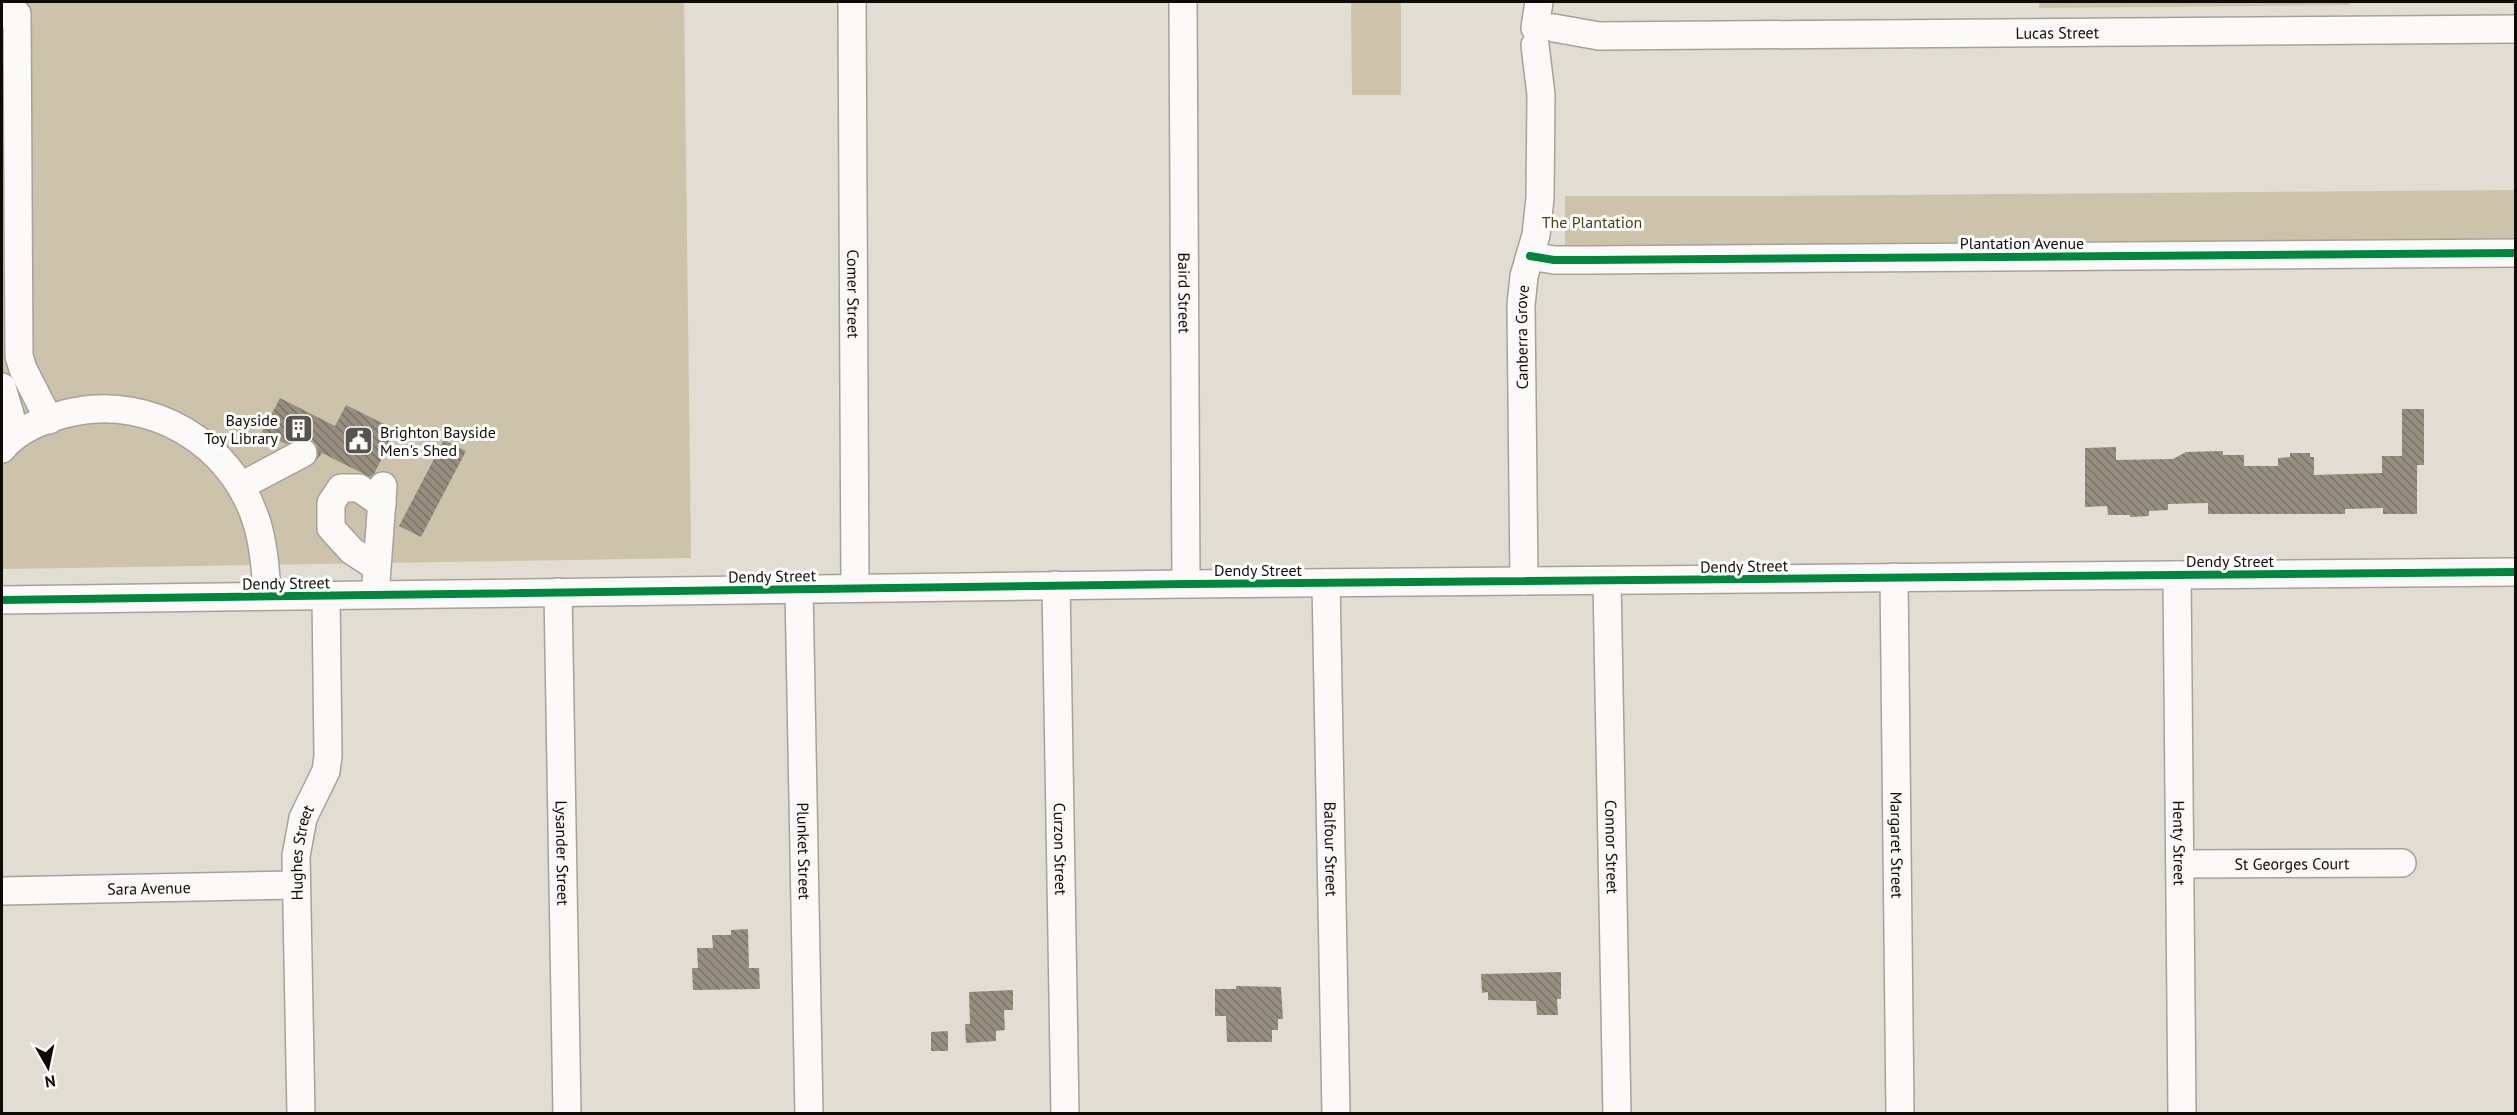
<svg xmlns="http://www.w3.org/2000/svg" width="2517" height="1115" viewBox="0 0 2517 1115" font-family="'PT Sans',sans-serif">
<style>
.green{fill:#cdc2aa}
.building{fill:url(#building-back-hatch)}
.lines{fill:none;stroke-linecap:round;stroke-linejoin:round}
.minor-casing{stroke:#a6a29a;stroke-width:30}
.minor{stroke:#fbfaf8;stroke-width:27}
.cycleway-casing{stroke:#fff;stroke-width:11}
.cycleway{stroke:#00873e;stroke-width:8}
.labels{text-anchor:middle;stroke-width:6;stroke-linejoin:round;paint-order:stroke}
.street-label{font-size:16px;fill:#0e0b05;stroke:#fff}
.park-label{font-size:16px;fill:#503d10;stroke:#fff}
.poi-label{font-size:16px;fill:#0e0b05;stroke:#fff;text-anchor:end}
</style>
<defs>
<pattern id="building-back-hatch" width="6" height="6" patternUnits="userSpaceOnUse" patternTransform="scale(1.5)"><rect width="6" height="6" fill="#968e7e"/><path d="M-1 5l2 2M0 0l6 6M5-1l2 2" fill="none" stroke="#797265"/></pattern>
</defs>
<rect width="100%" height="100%" fill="#e2ddd2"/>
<g class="green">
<polygon points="2,2 684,2 691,558 2,569"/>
<polygon points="1351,2 1401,2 1401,95 1352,95"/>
<polygon points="2039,2 2350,2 2350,5 2039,8"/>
<polygon points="2515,190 2515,242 1572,249 1565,246 1565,196 1768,196"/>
</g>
<g class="building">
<polygon points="280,398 335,426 346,405 396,430 374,474 370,477 322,453 317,460 317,446 311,439 303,437 286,444 262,432"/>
<polygon points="2402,409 2424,409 2424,465 2417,465 2417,514 2383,514 2383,508 2345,509 2345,514 2208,514 2208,503 2168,504 2168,510 2149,511 2149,516 2130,517 2130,515 2108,515 2107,506 2085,507 2085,448 2116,447 2116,460 2173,459 2186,452 2223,451 2223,455 2244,455 2244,466 2278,466 2278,458 2290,457 2290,453 2310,453 2310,457 2314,457 2314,475 2382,473 2382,456 2402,456"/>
<polygon points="444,440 466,451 421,537 399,526"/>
<polygon points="748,929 749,968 759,968 760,989 693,990 692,968 698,968 697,948 713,948 712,935 731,935 731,930"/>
<polygon points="1561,972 1561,999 1557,999 1558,1015 1537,1015 1536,1001 1488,1000 1488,992 1482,993 1481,974"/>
<polygon points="1236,986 1281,987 1283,1019 1278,1019 1278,1030 1272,1030 1272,1042 1227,1042 1226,1016 1215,1016 1215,989 1236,989"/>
<polygon points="1013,990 1013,1010 1004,1010 1005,1030 996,1031 996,1041 966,1043 965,1024 970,1024 969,992"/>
<polygon points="948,1031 948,1051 931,1051 931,1032"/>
</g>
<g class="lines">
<defs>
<g id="minor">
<path id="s1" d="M852,2L855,588"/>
<path id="s2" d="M1183,2L1186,584"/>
<polyline points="2,14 17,14 19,356 23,369 49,420"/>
<polyline points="1535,28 1539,2"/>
<path id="s3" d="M1554,28L1599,36L2516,29"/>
<polyline points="1530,256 1554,260 1587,260 2516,253"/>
<polyline points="2,387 16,435"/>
<path d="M2,449C17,429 49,417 73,412C152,396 231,443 256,520C264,544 266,571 267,596"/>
<polyline points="241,486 303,453"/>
<polyline points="375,566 352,551 331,528 331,503 341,488 359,488 382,504"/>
<path id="s4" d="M2177,575L2182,1114"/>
<path id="s5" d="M1894,577L1900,1114"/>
<path id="s6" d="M1524,581L1521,305L1524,276L1536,235L1540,198L1541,95L1535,45"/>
<path id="s7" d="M1607,581L1617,1114"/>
<polyline points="376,582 383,486"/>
<path id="s8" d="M1326,583L1336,1114"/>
<path id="s9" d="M1056,585L1065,1114"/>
<path id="s10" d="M799,589L809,1114"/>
<path id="s11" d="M558,592L567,1114"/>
<polyline points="2,600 1186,584 2516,572"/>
<path id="s12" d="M2181,864L2402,863"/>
<path id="s13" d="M2,891L296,885"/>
<path id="s14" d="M301,1114L296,856L303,818L326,771L328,756L326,596"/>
</g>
</defs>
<use href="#minor" class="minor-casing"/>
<use href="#minor" class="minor"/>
<defs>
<g id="cycleway">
<polyline points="1530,256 1554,260 1587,260 2516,253"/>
<polyline points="2,600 1186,584 2516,572"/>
</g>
</defs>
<use href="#cycleway" class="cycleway-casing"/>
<use href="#cycleway" class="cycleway"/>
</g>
<defs>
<symbol id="building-square" viewBox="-11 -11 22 22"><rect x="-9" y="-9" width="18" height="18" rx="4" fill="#58544d" stroke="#fff"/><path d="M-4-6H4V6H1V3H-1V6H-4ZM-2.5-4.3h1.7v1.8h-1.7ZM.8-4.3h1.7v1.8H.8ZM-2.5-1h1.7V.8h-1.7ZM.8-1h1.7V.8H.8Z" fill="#fff"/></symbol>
<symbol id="civic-square" viewBox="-11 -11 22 22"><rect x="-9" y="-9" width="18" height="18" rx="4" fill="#58544d" stroke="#fff"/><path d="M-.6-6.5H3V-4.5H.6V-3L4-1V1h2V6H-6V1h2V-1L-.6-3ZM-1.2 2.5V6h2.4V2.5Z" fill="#fff"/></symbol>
</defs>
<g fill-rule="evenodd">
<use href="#building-square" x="282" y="412" width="33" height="33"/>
<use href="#civic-square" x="342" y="424" width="33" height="33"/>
</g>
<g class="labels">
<g class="street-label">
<text dy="6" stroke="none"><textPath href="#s3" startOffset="504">Lucas Street</textPath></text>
<text x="2022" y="249">Plantation Avenue</text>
<text dy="6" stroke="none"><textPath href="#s2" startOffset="291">Baird Street</textPath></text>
<text dy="6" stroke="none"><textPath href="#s1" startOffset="292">Comer Street</textPath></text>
<text dy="6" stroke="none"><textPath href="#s6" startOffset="244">Canberra Grove</textPath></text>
<text x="2230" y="567">Dendy Street</text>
<text transform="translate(1744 566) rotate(-1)" y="6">Dendy Street</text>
<text x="1258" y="576">Dendy Street</text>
<text transform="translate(772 576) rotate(-1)" y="6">Dendy Street</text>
<text transform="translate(286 583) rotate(-1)" y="6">Dendy Street</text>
<text dy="6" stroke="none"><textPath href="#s4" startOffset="268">Henty Street</textPath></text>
<text dy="6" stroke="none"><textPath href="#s5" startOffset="268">Margaret Street</textPath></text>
<text dy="6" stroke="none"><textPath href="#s7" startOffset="266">Connor Street</textPath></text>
<text dy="6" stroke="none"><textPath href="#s8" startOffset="266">Balfour Street</textPath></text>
<text dy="6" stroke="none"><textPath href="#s9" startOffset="264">Curzon Street</textPath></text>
<text dy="6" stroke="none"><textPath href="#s10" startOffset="262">Plunket Street</textPath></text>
<text dy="6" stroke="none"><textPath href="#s14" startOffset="262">Hughes Street</textPath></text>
<text dy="6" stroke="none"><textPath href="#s11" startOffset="261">Lysander Street</textPath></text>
<text dy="6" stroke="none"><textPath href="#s12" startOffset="111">St Georges Court</textPath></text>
<text dy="6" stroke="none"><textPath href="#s13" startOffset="147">Sara Avenue</textPath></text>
</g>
<g class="park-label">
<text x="1592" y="228">The Plantation</text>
</g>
<g class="poi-label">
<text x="278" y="426">Bayside<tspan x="278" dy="18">Toy Library</tspan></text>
<text x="380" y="438" text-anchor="start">Brighton Bayside<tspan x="380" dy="18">Men's Shed</tspan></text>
</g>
</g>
<rect width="2517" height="1115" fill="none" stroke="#0e0b05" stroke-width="6"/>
<g transform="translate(48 1067) rotate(171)" stroke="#ffffff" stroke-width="4.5" paint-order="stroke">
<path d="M0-4.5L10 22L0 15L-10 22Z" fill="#0e0b05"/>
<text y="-9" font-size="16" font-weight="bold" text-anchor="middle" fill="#0e0b05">N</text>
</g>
</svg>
